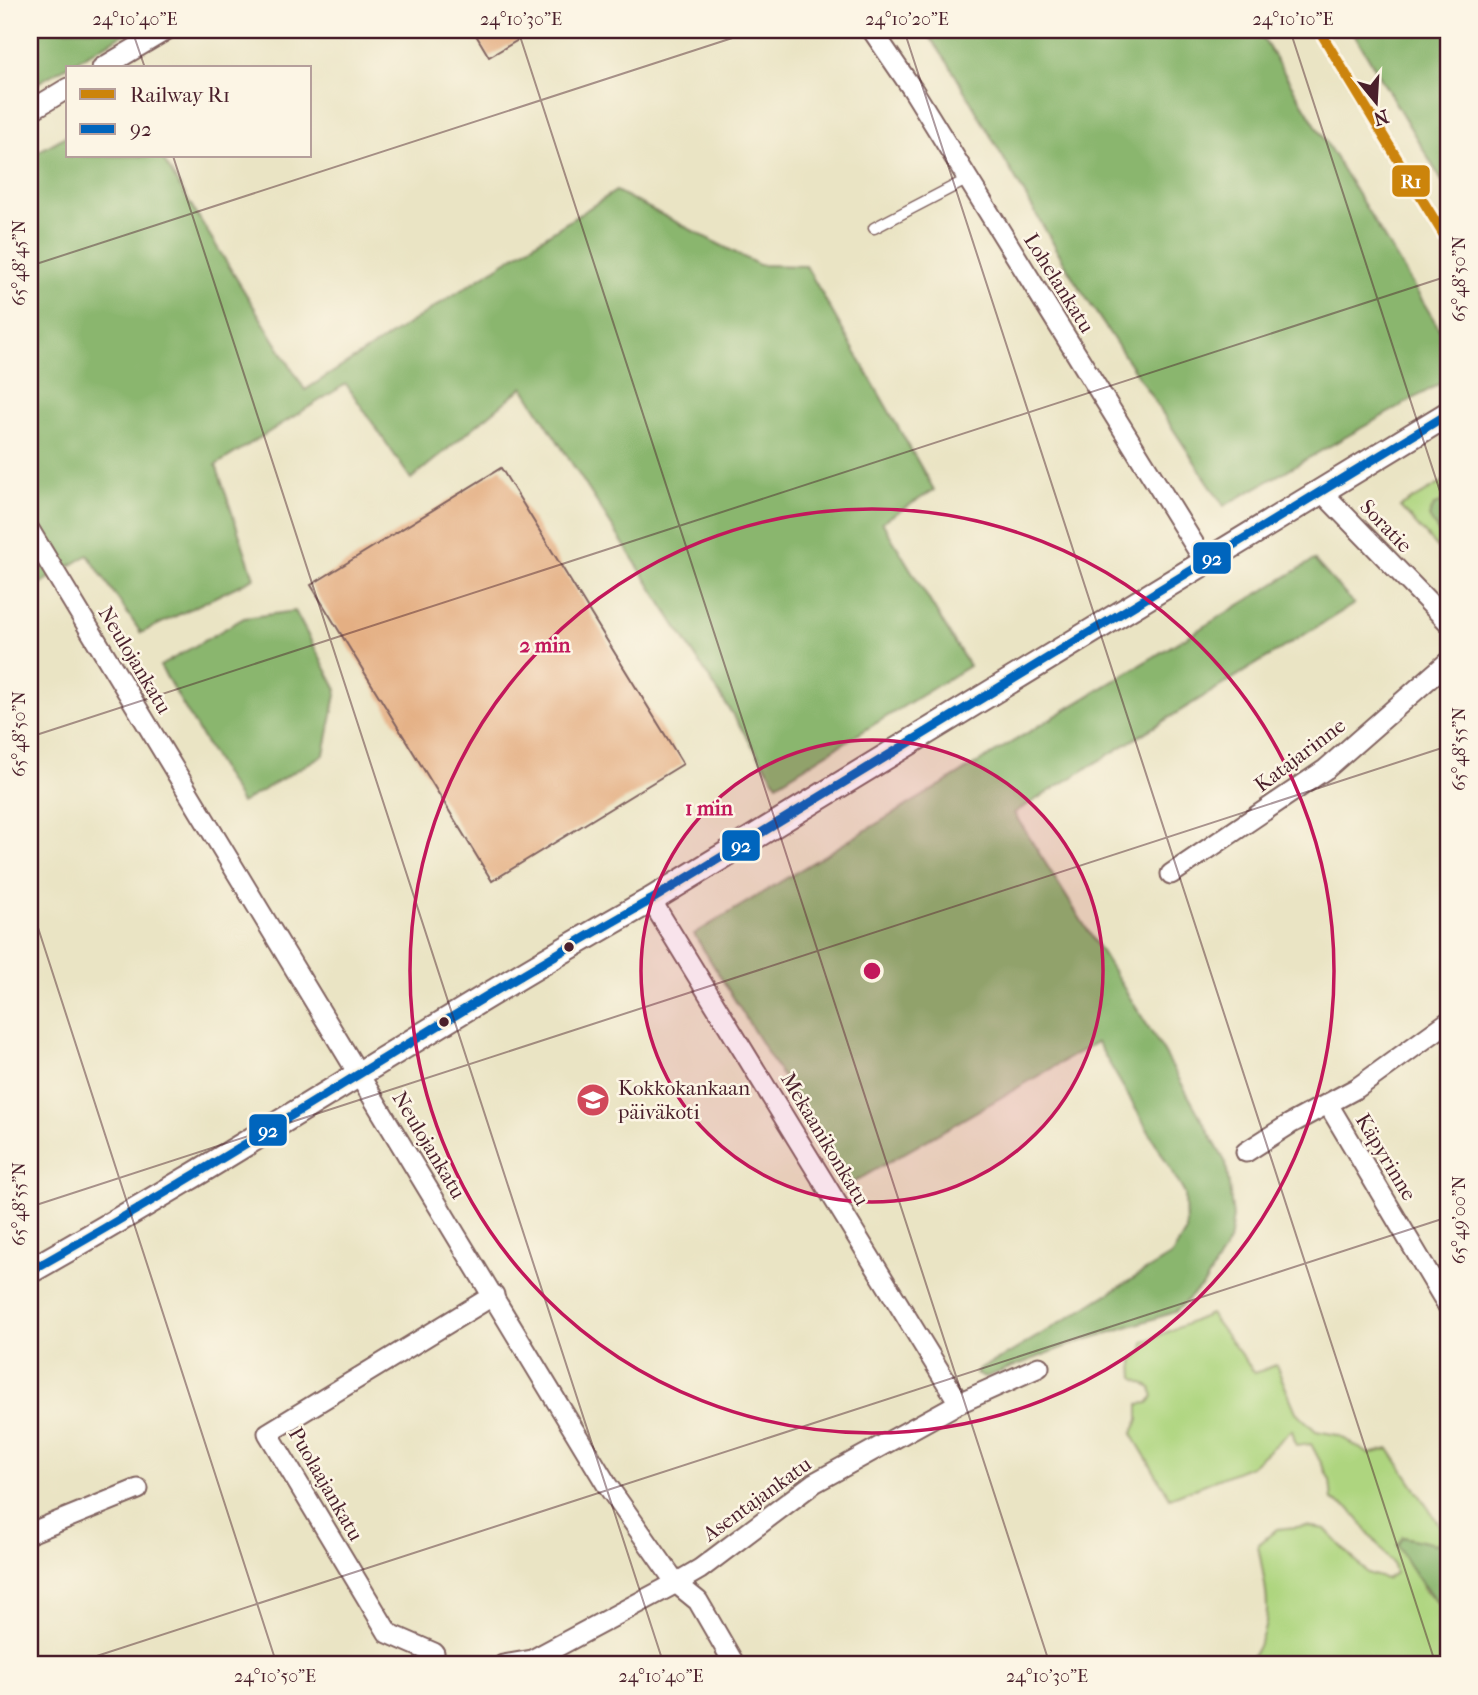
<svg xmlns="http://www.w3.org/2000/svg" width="1478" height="1695" viewBox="0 0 1478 1695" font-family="'IM FELL French Canon',serif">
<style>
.green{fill:#aed57f;stroke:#7c7a55;stroke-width:2}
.forest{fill:#8ab66e;stroke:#6a6a4c;stroke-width:2}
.building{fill:#e4af83}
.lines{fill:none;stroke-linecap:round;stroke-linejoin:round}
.service-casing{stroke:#826461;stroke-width:13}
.minor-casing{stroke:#826461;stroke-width:23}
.tertiary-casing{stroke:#826461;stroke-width:28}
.service{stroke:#fff;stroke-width:10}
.minor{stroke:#fff;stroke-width:19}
.tertiary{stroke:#fff;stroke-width:24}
.bus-1-casing{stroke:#fcf5e5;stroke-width:14}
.bus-1{stroke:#0065bd;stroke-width:9}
.rail-1-casing{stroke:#fcf5e5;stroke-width:16}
.rail-1{stroke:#cc840b;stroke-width:10}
.ticks{fill:none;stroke:#4a1f2b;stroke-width:2;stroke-opacity:0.45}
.ring{fill:none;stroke:#c2185b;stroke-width:3.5}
.bus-dot{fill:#4a1f2b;stroke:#fcf5e5;stroke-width:2.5}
.labels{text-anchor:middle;stroke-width:5;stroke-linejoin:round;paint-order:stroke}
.street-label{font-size:21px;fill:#4a1f2b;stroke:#fcf5e5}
.poi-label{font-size:21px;fill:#4a1f2b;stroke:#fcf5e5;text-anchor:start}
.centre{fill:#c2185b;stroke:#fcf5e5;stroke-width:3.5}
.ring-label{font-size:21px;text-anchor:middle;font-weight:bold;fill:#c2185b;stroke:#fcf5e5;stroke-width:5;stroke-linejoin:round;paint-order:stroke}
.line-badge{stroke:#fcf5e5;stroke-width:2.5}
.badge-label{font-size:19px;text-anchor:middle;font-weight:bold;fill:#fff}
.neatline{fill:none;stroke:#4a1f2b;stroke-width:2.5}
.ticks-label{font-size:18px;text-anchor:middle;fill:#4a1f2b}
</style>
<rect width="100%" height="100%" fill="#fcf5e5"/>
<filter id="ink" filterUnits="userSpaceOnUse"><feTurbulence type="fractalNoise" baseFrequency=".0143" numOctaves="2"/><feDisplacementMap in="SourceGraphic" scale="14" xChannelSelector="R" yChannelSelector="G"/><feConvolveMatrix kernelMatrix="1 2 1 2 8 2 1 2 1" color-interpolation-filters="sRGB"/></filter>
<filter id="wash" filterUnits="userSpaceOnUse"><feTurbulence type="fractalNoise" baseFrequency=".00686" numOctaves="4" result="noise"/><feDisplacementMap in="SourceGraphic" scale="28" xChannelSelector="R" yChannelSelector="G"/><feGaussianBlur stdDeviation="1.57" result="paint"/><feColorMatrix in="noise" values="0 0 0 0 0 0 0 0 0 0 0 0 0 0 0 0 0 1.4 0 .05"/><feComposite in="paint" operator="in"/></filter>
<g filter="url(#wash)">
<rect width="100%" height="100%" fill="#eae4c4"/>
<g class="green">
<polygon points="1448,479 1448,559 1400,507"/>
<path d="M1210,1314L1255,1373L1276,1365L1296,1412L1316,1431L1338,1435L1369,1454L1389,1449L1448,1538V1541L1434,1544L1403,1537L1424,1590L1448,1612V1665H1246C1278,1624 1266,1593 1258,1545L1277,1529L1306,1526L1325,1529L1367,1573L1386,1579L1395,1573L1392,1563L1349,1508L1332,1500L1330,1480L1311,1444L1296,1446L1292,1430L1251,1466L1170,1498L1132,1434L1139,1420V1404L1148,1403L1154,1396L1151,1388L1134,1378L1133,1361L1143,1350L1144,1342Z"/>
</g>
<g class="forest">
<polygon points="30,30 131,30 30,87"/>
<polygon points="925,30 1258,30 1448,343 1448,379 1224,506 1075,281 950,66"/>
<polygon points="1352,30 1445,30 1448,35 1448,191"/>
<polygon points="68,135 68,156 161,156 305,390 616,191 759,265 806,266 934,490 882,522 969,666 777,784 523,387 411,479 346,384 216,465 254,578 141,633 88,555 30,590 30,156"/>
<polygon points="1448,501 1448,548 1429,517 1434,505"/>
<polygon points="1314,560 1354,604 1014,813 1164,1052 1226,1163 1233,1217 1229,1242 1205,1283 1175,1312 1069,1345 984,1378 976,1374 980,1368 1000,1359 1172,1255 1186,1231 1185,1194 1097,1042 849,1185 694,934"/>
<polygon points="295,611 337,690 324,754 241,803 160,666 244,618"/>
<path d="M1403,1537L1434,1544L1448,1541V1612C1426,1592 1412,1571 1397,1545Z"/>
</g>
<g id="blocks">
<g class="building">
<polygon points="473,30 535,30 489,57"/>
<polygon points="501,468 683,764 492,881 311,585"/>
</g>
</g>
</g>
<g filter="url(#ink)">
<use href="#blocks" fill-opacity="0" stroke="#826461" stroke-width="2"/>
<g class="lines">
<defs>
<polyline id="service" points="874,228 968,179"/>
<g id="minor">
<polyline points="872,30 913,90 1205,562"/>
<polyline points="102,68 166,30"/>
<polyline points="30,111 68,88"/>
<polyline points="1321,491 1448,622"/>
<polyline points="30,531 607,1485 676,1583 698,1601 735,1665"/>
<polyline points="1171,874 1326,769 1448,662"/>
<polyline points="651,900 959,1403"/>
<polyline points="1328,1104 1448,1306"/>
<polyline points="1246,1152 1290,1124 1357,1088 1448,1022"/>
<polyline points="30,1533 138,1489"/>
<polyline points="434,1653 388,1633 268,1433 494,1295"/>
<polyline points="503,1665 532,1660 676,1583 700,1569 814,1483 959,1403 1039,1367"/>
</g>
<path id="tertiary" d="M30,1271C240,1153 441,1018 651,900L1448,414"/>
</defs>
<use href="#service" class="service-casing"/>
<use href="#minor" class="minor-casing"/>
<use href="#tertiary" class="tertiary-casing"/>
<use href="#service" class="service"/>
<use href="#minor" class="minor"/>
<use href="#tertiary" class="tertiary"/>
<defs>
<path id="bus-1" d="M30,1271C240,1153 441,1018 651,900L1448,414"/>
</defs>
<use href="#bus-1" class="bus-1-casing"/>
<use href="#bus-1" class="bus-1"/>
<defs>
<polyline id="rail-1" points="1319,30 1448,242"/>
</defs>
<use href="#rail-1" class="rail-1-casing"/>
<use href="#rail-1" class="rail-1"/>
</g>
</g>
<path class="ticks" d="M132,30L145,68M518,30L1050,1665M904,30L1436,1665M1290,30L1448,516M173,156L664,1665M30,266L757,30M30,737L1448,276M30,903L277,1665M30,1207L1448,746M69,1665L1448,1217"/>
<circle cx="872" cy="971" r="231" fill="#c2185b" fill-opacity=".12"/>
<g class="ring">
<circle cx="872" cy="971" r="231"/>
<circle cx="872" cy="971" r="462"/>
</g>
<defs>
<symbol id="school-disc" viewBox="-11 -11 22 22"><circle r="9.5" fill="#d1495b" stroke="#fcf5e5"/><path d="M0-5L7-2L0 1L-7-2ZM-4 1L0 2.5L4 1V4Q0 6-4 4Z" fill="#fff"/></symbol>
</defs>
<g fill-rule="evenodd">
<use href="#school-disc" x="574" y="1081" width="38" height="38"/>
</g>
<g class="bus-dot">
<circle cx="569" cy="947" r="6"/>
<circle cx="444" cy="1022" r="6"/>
</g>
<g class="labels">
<g class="street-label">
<text transform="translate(1059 283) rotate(58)" y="7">Lohelankatu</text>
<text transform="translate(1386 526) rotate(46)" y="7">Soratie</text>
<text transform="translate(135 660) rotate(59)" y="7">Neulojankatu</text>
<text transform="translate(1300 755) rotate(-37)" y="7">Katajarinne</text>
<text transform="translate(825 1139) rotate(59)" y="7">Mekaanikonkatu</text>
<text transform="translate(429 1145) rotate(59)" y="7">Neulojankatu</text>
<text transform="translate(1386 1157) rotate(59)" y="7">Käpyrinne</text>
<text transform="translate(326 1484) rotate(60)" y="7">Puolaajankatu</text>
<text transform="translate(757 1499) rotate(-36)" y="7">Asentajankatu</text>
</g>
<g class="poi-label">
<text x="618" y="1095">Kokkokankaan<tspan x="618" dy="24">päiväkoti</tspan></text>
</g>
</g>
<circle cx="872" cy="971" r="10" class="centre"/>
<g class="ring-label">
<text x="545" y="652">2 min</text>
<text x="709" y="815">1 min</text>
</g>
<g class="line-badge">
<rect x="1391" y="164" width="40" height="34" rx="7" fill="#cc840b"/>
<rect x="1192" y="541" width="40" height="34" rx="7" fill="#0065bd"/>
<rect x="721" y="829" width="40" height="33" rx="7" fill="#0065bd"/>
<rect x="248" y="1113" width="40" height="34" rx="7" fill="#0065bd"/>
</g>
<g class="badge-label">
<text x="1411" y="188">R1</text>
<text x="1212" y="565">92</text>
<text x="741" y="852">92</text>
<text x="268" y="1137">92</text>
</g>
<rect width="1478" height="1695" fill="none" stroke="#fcf5e5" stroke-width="77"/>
<rect x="66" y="66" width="245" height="91" fill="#fcf5e5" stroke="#b59f9b" stroke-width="2"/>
<rect x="80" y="89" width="35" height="10" fill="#cc840b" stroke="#b59f9b" stroke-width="2"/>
<text x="130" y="102" font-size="21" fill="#4a1f2b">Railway R1</text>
<rect x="80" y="124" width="35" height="10" fill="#0065bd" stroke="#b59f9b" stroke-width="2"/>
<text x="130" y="136" font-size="21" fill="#4a1f2b">92</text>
<g transform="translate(1376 102) rotate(162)" stroke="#fcf5e5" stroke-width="5" paint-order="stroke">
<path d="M0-5L12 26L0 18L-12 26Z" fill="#4a1f2b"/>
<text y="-10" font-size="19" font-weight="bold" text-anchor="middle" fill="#4a1f2b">N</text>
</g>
<rect x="38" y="38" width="1402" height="1618" class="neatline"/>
<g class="ticks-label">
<text x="135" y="25">24°10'40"E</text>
<text x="521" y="25">24°10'30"E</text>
<text x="907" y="25">24°10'20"E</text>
<text x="1293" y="25">24°10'10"E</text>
<text transform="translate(19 263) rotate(-90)" y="6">65°48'45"N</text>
<text transform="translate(1459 279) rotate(-90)" y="6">65°48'50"N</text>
<text transform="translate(19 734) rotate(-90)" y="6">65°48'50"N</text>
<text transform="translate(1459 749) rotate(-90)" y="6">65°48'55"N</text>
<text transform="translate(19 1204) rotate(-90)" y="6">65°48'55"N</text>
<text transform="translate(1459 1220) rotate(-90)" y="6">65°49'00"N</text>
<text x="275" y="1682">24°10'50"E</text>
<text x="661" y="1682">24°10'40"E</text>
<text x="1047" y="1682">24°10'30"E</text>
</g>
</svg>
